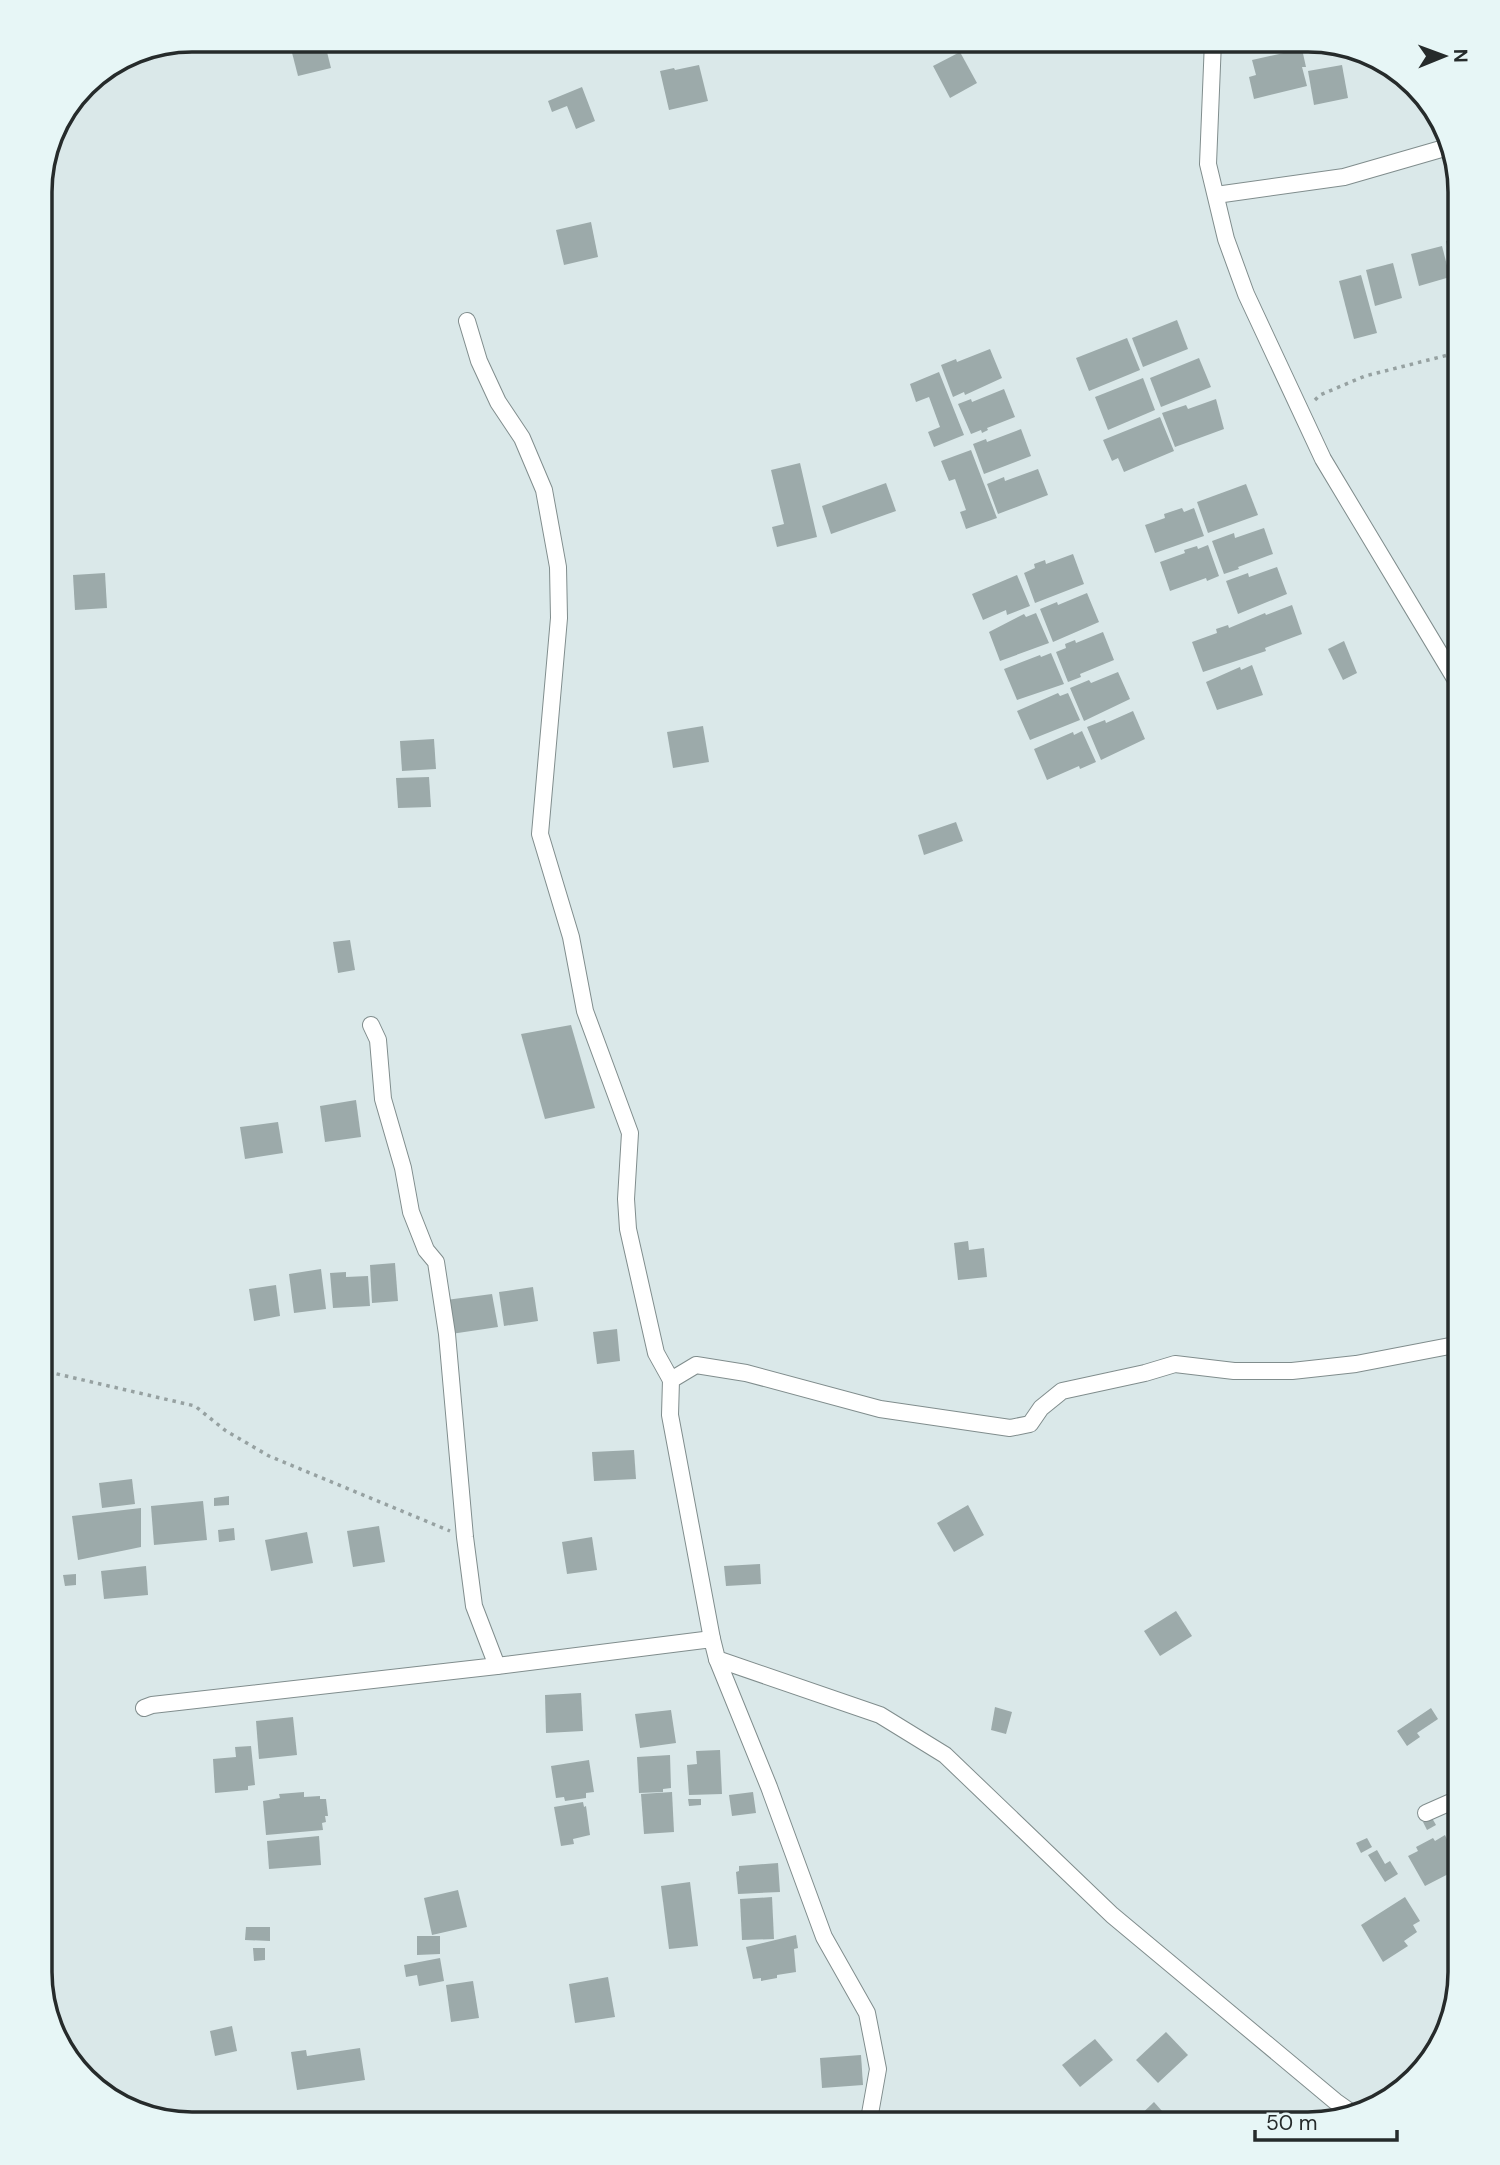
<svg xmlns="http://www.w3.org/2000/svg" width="1500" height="2165" viewBox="0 0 1500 2165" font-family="'DM Sans',sans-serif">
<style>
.building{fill:#9caaaa}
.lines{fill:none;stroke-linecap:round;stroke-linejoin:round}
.minor-casing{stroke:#808d8d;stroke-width:18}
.path{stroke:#96a1a1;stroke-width:3.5;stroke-dasharray:3.5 5;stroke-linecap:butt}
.minor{stroke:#fff;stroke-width:16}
.rim{fill:none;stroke:#262b2b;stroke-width:3.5}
</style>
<rect width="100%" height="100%" fill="#dae8e9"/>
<g class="building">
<polygon points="308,40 324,40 331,68 298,76 290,45"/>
<polygon points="1302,49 1306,67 1302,67 1307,86 1254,99 1249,77 1256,75 1252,60"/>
<polygon points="960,52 977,83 950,98 933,66"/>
<polygon points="699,65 708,101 669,110 660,71 674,68 675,70"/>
<polygon points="1342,65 1348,98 1314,105 1308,71"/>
<polygon points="582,87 595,121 576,129 567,106 552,112 548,101"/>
<polygon points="591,222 598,257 564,265 556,230"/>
<polygon points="1460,239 1460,299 1459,299 1446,241"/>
<polygon points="1442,246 1450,277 1419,286 1411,254"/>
<polygon points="1393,263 1402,298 1375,306 1366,270"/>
<polygon points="1361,275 1377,333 1354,339 1339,281"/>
<polygon points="1177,320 1188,349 1143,367 1132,338"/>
<polygon points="1127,338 1140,370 1089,391 1076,358"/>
<polygon points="990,349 1002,378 965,395 964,392 953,397 941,365 956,359 957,362"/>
<polygon points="1199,358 1211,387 1161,407 1150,378"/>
<polygon points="939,372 964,435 934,447 928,432 940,427 929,397 916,402 910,384"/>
<polygon points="1143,378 1155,410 1108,430 1095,397"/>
<polygon points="1004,389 1015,417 987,428 988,430 982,433 981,430 971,434 958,404 971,399 972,402"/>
<polygon points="1216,399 1224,429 1175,447 1162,413 1186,405 1188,409"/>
<polygon points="1160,417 1174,451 1124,472 1118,458 1112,461 1103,440"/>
<polygon points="1021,429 1031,456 984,474 973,444 986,439 987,442"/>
<polygon points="971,450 997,518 966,529 960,512 966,510 955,479 949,481 941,461"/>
<polygon points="800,463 817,537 777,547 772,527 784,524 771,470"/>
<polygon points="1038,469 1048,495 998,514 987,484 1004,477 1005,481"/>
<polygon points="886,483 896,511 831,534 822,506"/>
<polygon points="1246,484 1258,515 1208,533 1197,502"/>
<polygon points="1182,508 1184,512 1194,508 1204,536 1155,553 1145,525 1165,518 1164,514"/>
<polygon points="1264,528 1273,554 1238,567 1239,569 1224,574 1212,541 1234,533 1235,538"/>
<polygon points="1208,545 1219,576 1207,581 1206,578 1170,591 1160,562 1185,553 1184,550 1197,546 1198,549"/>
<polygon points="1073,554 1084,584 1035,603 1024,573 1035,568 1034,564 1045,560 1046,564"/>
<polygon points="1277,567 1287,594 1238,614 1226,581 1248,573 1249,577"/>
<polygon points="105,573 107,608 75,610 73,575"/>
<polygon points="1017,575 1030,606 1007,615 1006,610 983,620 972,594"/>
<polygon points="1087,593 1099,622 1053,642 1040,609 1057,602 1058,605"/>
<polygon points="1292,605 1302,634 1265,648 1266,651 1203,672 1192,642 1217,633 1216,629 1228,625 1229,628 1265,613 1266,615"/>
<polygon points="1036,613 1049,643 1000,661 989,632 1024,614 1026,617"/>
<polygon points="1103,632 1114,660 1080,674 1081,677 1068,682 1056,652 1066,648 1065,644 1075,640 1076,643"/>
<polygon points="1344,641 1357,673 1343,680 1328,649"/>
<polygon points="1051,653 1064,684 1017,700 1004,669 1040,655 1041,657"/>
<polygon points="1252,665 1263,695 1217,710 1206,682 1240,667 1241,670"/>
<polygon points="1118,672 1130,699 1084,721 1070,688 1089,680 1091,683"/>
<polygon points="1058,693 1060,696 1068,693 1080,720 1030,740 1017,711"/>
<polygon points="1133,711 1145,739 1101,760 1087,727 1105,720 1106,723"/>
<polygon points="703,726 709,762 673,768 667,732"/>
<polygon points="1082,731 1096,762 1080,769 1079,766 1047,780 1034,749 1073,732 1074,735"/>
<polygon points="434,739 436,769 402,771 400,741"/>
<polygon points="429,777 431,807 398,808 396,778"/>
<polygon points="956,822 963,841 924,855 918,835"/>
<polygon points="350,940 355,970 338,973 333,942"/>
<polygon points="571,1025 595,1108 545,1119 521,1034"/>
<polygon points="356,1100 361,1137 325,1142 320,1106"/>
<polygon points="278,1122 283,1153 245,1159 240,1127"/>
<polygon points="968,1241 969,1250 984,1248 987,1277 958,1280 954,1243"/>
<polygon points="395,1263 398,1301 372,1303 370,1265"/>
<polygon points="321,1269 326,1309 294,1313 289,1274"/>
<polygon points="346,1272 346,1277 368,1276 370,1306 333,1308 330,1273"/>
<polygon points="276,1285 280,1316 254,1321 249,1289"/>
<polygon points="533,1287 538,1321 504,1326 499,1292"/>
<polygon points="492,1294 498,1327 451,1334 446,1300"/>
<polygon points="617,1329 620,1361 597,1364 593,1332"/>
<polygon points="634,1450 636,1479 594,1481 592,1452"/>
<polygon points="132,1479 135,1504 102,1508 99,1483"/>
<polygon points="229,1496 229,1505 214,1506 214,1498"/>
<polygon points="203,1501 207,1540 154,1545 151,1506"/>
<polygon points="968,1505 984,1535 954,1552 937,1523"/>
<polygon points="141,1508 141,1547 78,1560 72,1516"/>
<polygon points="379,1526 385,1562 353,1567 347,1531"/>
<polygon points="234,1528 235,1540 219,1542 218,1530"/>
<polygon points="307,1532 313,1563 271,1571 265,1540"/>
<polygon points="592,1537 597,1570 567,1574 562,1542"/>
<polygon points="760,1564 761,1584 726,1586 724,1566"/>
<polygon points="146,1566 148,1595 104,1599 101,1571"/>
<polygon points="76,1574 76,1585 65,1586 63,1575"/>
<polygon points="1176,1611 1192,1636 1160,1656 1144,1631"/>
<polygon points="581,1693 583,1731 546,1733 545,1695"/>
<polygon points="995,1707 1012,1712 1006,1734 991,1730"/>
<polygon points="1431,1708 1438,1719 1417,1733 1420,1737 1407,1746 1397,1731"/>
<polygon points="671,1710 676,1743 640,1748 635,1714"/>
<polygon points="293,1717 297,1755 259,1759 256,1721"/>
<polygon points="251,1746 255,1785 248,1786 248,1790 215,1793 213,1759 236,1757 235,1747"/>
<polygon points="720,1750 722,1794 689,1795 687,1765 697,1764 696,1751"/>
<polygon points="670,1755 671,1788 663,1789 663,1792 639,1793 637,1757"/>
<polygon points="589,1760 594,1792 586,1793 586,1798 565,1801 564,1797 556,1798 551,1766"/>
<polygon points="304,1792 304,1797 320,1796 320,1799 326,1799 328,1816 325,1816 326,1822 322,1823 323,1830 266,1835 263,1801 280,1798 279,1794"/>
<polygon points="672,1792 674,1832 644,1834 641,1794"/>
<polygon points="753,1792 756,1813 732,1816 729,1795"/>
<polygon points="688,1799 701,1799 701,1805 689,1806"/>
<polygon points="583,1802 584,1807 586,1806 590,1835 573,1839 574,1844 561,1846 554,1807"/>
<polygon points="1432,1818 1436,1825 1427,1830 1423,1822"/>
<polygon points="1445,1835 1460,1868 1425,1886 1408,1856 1418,1851 1416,1847 1433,1838 1435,1841"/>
<polygon points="319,1836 321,1865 269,1869 267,1841"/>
<polygon points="1367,1838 1372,1847 1361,1853 1356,1843"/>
<polygon points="1377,1850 1385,1864 1390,1861 1398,1874 1385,1882 1368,1855"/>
<polygon points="778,1863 780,1892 738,1894 736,1872 739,1871 739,1866"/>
<polygon points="690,1882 698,1946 669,1949 661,1886"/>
<polygon points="458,1890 467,1927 432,1935 424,1898"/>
<polygon points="772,1897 774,1939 742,1940 740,1899"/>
<polygon points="1405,1897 1420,1921 1413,1925 1417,1932 1404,1941 1408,1946 1383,1962 1361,1925"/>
<polygon points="246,1927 270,1927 270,1941 245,1940"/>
<polygon points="796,1935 798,1948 794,1949 796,1972 777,1975 777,1978 761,1981 761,1978 753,1979 746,1947"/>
<polygon points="417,1936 440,1936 440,1954 417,1955"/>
<polygon points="253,1948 265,1948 265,1960 254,1961"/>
<polygon points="440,1958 444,1981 419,1986 417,1975 406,1977 404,1965"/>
<polygon points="608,1977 615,2017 575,2023 569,1984"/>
<polygon points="473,1981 479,2018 451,2022 446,1985"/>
<polygon points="232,2026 237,2051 215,2056 210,2031"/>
<polygon points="1166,2032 1188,2055 1158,2083 1136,2060"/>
<polygon points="1095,2039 1113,2060 1080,2087 1062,2065"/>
<polygon points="360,2048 365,2080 297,2090 291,2052 306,2050 307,2056"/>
<polygon points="861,2055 863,2085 822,2088 820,2058"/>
<polygon points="1154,2102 1162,2111 1148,2125 1130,2125"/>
</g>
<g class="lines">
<defs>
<g id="minor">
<polyline points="1213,41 1208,164 1226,239 1246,294 1323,459 1460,687"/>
<polyline points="1216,195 1344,177 1448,147"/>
<polyline points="467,321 479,361 498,402 522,438 544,490 558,567 559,618 540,834 571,937 585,1011 630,1133 626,1199 628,1229 656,1353 671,1380"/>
<polyline points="712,1639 670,1415 671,1380 696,1365 746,1373 880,1409 1010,1428 1030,1424 1041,1408 1062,1391 1145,1373 1175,1364 1234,1371 1292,1371 1356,1364 1460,1344"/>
<polyline points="717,1659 769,1787 824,1937 867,2013 878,2069 868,2125"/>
<polyline points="497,1666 712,1639 717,1659 880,1715 945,1755 1112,1915 1335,2101 1352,2113"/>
<polyline points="144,1708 152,1705 497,1666 474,1606 465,1537 447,1334 436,1262 426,1250 411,1212 403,1168 383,1099 378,1040 371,1025"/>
<polyline points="1426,1813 1460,1798"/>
</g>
</defs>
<use href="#minor" class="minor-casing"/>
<g class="path">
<polyline points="1315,400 1320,395 1365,376 1460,352"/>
<polyline points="40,1370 195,1406 226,1431 269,1456 450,1531"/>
</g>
<use href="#minor" class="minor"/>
</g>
<path d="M0 0H1500V2165H0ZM192 52H1308A140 140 0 0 1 1448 192V1972A140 140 0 0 1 1308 2112H192A140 140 0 0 1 52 1972V192A140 140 0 0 1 192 52Z" fill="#e7f6f6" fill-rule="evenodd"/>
<path class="rim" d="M192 52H1308A140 140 0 0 1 1448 192V1972A140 140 0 0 1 1308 2112H192A140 140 0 0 1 52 1972V192A140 140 0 0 1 192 52Z"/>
<g transform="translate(1444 56) rotate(89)" stroke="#e7f6f6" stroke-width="5" paint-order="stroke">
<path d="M0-5L12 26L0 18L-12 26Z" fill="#262b2b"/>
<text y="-10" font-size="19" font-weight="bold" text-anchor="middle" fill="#262b2b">N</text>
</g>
<path d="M1255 2130v10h142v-10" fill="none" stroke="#262b2b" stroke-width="3.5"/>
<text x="1266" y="2130" font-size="21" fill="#262b2b" stroke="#e7f6f6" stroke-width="5" paint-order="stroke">50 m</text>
</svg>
